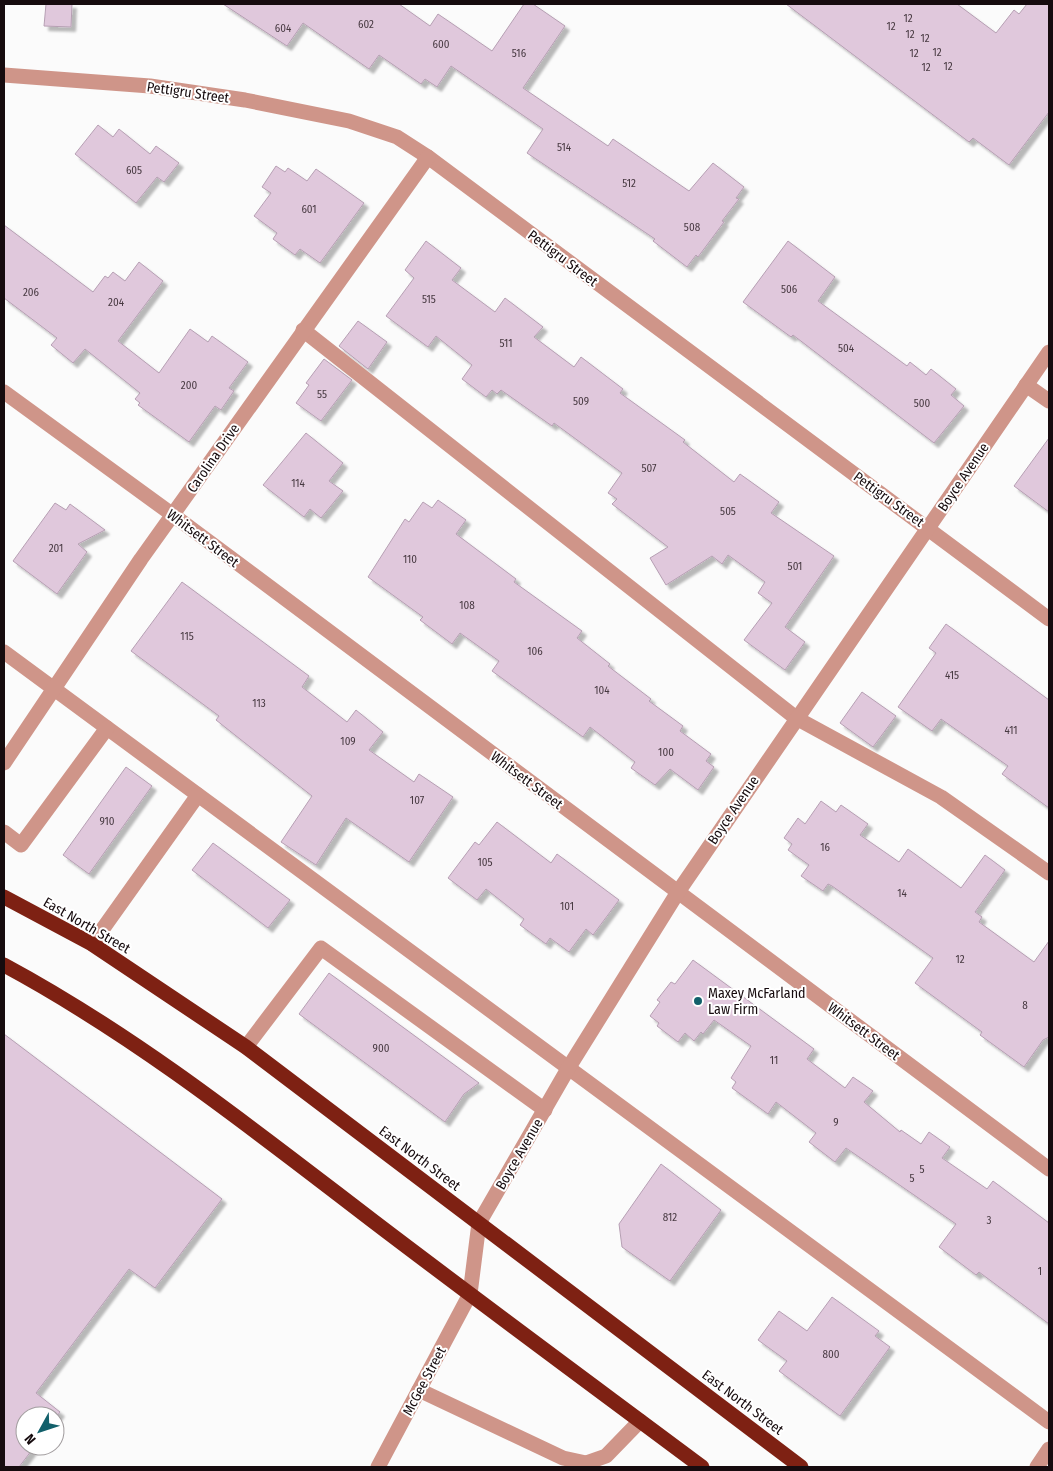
<svg xmlns="http://www.w3.org/2000/svg" width="1053" height="1471" viewBox="0 0 1053 1471" font-family="'Fira Sans Condensed',sans-serif">
<style>
.building{fill:#e0c8dc;stroke:#b69fb3;filter:url(#shadow)}
.lines{fill:none;stroke-linecap:round;stroke-linejoin:round}
.minor{stroke:#cf9589;stroke-width:15}
.highway{stroke:#7e2113;stroke-width:15}
.poi-dot{fill:#12606b;stroke:#fff;stroke-width:2}
.labels{text-anchor:middle;stroke-width:4;stroke-linejoin:round;paint-order:stroke}
.number-label{font-size:11px;fill:#483a42}
.street-label{font-size:14px;fill:#160b0e;stroke:#fff}
.poi-label{font-size:14px;fill:#160b0e;stroke:#fff;text-anchor:start}
</style>
<defs>
<filter id="shadow"><feDropShadow dx="4.5" dy="4.5" stdDeviation="1" flood-color="#0004"/></filter>
</defs>
<rect width="100%" height="100%" fill="#fbfbfb"/>
<g class="building">
<polygon points="46,4 72,4 71,27 44,26"/>
<polygon points="223,4 399,4 430,26 438,14 492,51 524,4 533,4 565,26 523,88 608,146 613,139 689,191 713,163 744,187 736,198 739,199 722,221 724,222 698,257 696,255 687,267 653,241 655,239 527,153 543,129 451,66 437,87 425,79 421,84 379,55 369,69 303,23 287,46"/>
<polygon points="786,4 957,4 996,33 1014,10 1019,14 1027,4 1049,4 1049,112 1009,165 973,138 969,142"/>
<polygon points="98,125 113,137 119,129 150,154 156,146 179,163 164,182 157,177 136,203 75,154"/>
<polygon points="276,166 285,172 288,168 307,181 316,169 364,203 320,263 300,249 295,255 273,239 277,233 254,216 271,193 262,187"/>
<polygon points="4,225 93,292 105,276 108,278 113,272 125,281 139,262 163,281 118,341 159,373 190,329 208,342 212,336 248,362 229,388 234,391 221,410 215,406 189,442 138,405 140,403 135,399 140,393 85,349 73,363 51,345 57,338 4,298"/>
<polygon points="426,241 461,268 452,280 495,312 505,298 543,327 534,337 574,367 581,357 623,389 620,393 685,440 683,442 734,482 740,474 779,502 771,513 834,556 785,627 805,642 785,670 744,640 772,603 758,593 765,582 728,555 722,564 712,556 666,585 650,558 668,547 612,504 617,499 608,493 622,473 554,423 552,426 501,390 497,394 492,390 486,397 462,379 472,365 436,336 428,347 386,316 414,278 405,270"/>
<polygon points="788,241 835,277 818,301 907,366 910,362 926,375 931,369 956,389 951,395 964,406 934,443 793,335 791,337 743,302"/>
<polygon points="358,321 387,342 368,369 339,346"/>
<polygon points="324,359 352,380 321,421 296,403 309,385 306,383"/>
<polygon points="306,433 343,463 329,481 343,491 321,518 310,509 304,517 263,485"/>
<polygon points="1049,438 1049,512 1014,486"/>
<polygon points="438,500 466,520 456,534 516,579 514,582 582,631 577,638 610,664 608,666 651,699 649,701 683,726 680,731 711,754 706,761 714,767 698,790 670,769 655,785 631,768 635,762 590,727 583,737 492,671 499,661 460,633 452,644 420,620 423,617 368,577 405,519 409,522 423,502 432,508"/>
<polygon points="55,503 66,510 70,504 105,530 78,544 87,552 57,594 13,561"/>
<polygon points="182,582 309,676 302,687 347,722 356,710 383,732 369,750 414,782 419,774 453,797 409,862 346,818 316,865 281,842 312,796 216,720 219,716 131,651"/>
<polygon points="946,624 1049,700 1049,808 1002,774 1008,766 941,719 932,731 898,707 936,653 929,648"/>
<polygon points="862,692 896,716 873,747 840,723"/>
<polygon points="126,767 152,786 89,874 63,855"/>
<polygon points="821,801 836,812 841,805 868,824 860,835 899,862 908,849 961,888 985,855 1005,870 975,912 982,917 979,922 1034,962 1049,941 1049,1037 1043,1040 1024,1067 980,1035 982,1032 915,983 933,958 832,886 828,884 823,891 801,876 809,865 788,850 792,844 784,838 798,818 805,824"/>
<polygon points="497,822 551,863 557,854 619,900 593,935 586,929 569,952 550,938 546,944 520,925 524,919 486,889 477,900 448,878 475,842 479,845"/>
<polygon points="213,843 290,900 268,928 192,870"/>
<polygon points="693,960 814,1049 807,1059 845,1088 853,1077 873,1091 864,1102 900,1132 901,1130 921,1144 929,1132 950,1147 942,1158 987,1189 993,1181 1049,1223 1049,1324 979,1272 976,1275 939,1247 956,1224 846,1148 835,1162 809,1142 816,1133 776,1102 768,1114 732,1088 736,1082 731,1078 751,1046 714,1020 703,1034 701,1032 694,1041 685,1033 678,1042 657,1026 659,1023 650,1016 660,1002 657,1000 671,982 675,984"/>
<polygon points="329,973 479,1083 464,1094 445,1122 299,1014"/>
<polygon points="4,1034 222,1199 155,1288 129,1269 36,1393 60,1412 55,1419 55,1416 25,1416 25,1446 35,1446 19,1467 4,1467"/>
<polygon points="661,1164 721,1210 670,1281 622,1247 619,1224"/>
<polygon points="832,1297 879,1331 875,1336 890,1347 840,1416 779,1371 787,1361 758,1340 779,1311 807,1331"/>
</g>
<g class="lines">
<g class="minor">
<polyline points="4,75 150,86 245,100 349,121 397,137 428,157 1049,619"/>
<polyline points="303,330 796,718 941,797 1049,873"/>
<polyline points="1026,385 1049,401"/>
<polyline points="4,392 173,515 1049,1169"/>
<polyline points="4,652 1049,1422"/>
<polyline points="4,763 141,559 428,157"/>
<polyline points="4,832 21,845 107,728"/>
<polyline points="92,944 198,795"/>
<polyline points="246,1047 321,948 545,1110"/>
<polyline points="419,1390 563,1458 586,1463 606,1456 640,1421"/>
<polyline points="378,1467 470,1294 479,1223 569,1067 678,892 1049,352"/>
<polyline points="1037,1467 1049,1449"/>
</g>
<g class="highway">
<polyline points="4,897 92,944 246,1047 801,1467"/>
<path d="M4,965C136,1036 254,1130 373,1221C482,1304 592,1385 702,1467"/>
</g>
</g>
<circle class="poi-dot" cx="698" cy="1001" r="5"/>
<g class="labels">
<g class="number-label">
<text x="908" y="22">12</text>
<text x="366" y="28">602</text>
<text x="891" y="30">12</text>
<text x="283" y="32">604</text>
<text x="910" y="38">12</text>
<text x="925" y="42">12</text>
<text x="441" y="48">600</text>
<text x="937" y="56">12</text>
<text x="519" y="57">516</text>
<text x="914" y="57">12</text>
<text x="948" y="70">12</text>
<text x="926" y="71">12</text>
<text x="564" y="151">514</text>
<text x="134" y="174">605</text>
<text x="629" y="187">512</text>
<text x="309" y="213">601</text>
<text x="692" y="231">508</text>
<text x="789" y="293">506</text>
<text x="31" y="296">206</text>
<text x="429" y="303">515</text>
<text x="116" y="306">204</text>
<text x="506" y="347">511</text>
<text x="846" y="352">504</text>
<text x="189" y="389">200</text>
<text x="322" y="398">55</text>
<text x="581" y="405">509</text>
<text x="922" y="407">500</text>
<text x="649" y="472">507</text>
<text x="298" y="487">114</text>
<text x="728" y="515">505</text>
<text x="56" y="552">201</text>
<text x="410" y="563">110</text>
<text x="795" y="570">501</text>
<text x="467" y="609">108</text>
<text x="187" y="640">115</text>
<text x="535" y="655">106</text>
<text x="952" y="679">415</text>
<text x="602" y="694">104</text>
<text x="259" y="707">113</text>
<text x="1011" y="734">411</text>
<text x="348" y="745">109</text>
<text x="666" y="756">100</text>
<text x="417" y="804">107</text>
<text x="107" y="825">910</text>
<text x="825" y="851">16</text>
<text x="485" y="866">105</text>
<text x="902" y="897">14</text>
<text x="567" y="910">101</text>
<text x="960" y="963">12</text>
<text x="1025" y="1009">8</text>
<text x="381" y="1052">900</text>
<text x="774" y="1064">11</text>
<text x="836" y="1126">9</text>
<text x="922" y="1173">5</text>
<text x="912" y="1182">5</text>
<text x="670" y="1221">812</text>
<text x="989" y="1224">3</text>
<text x="1040" y="1275">1</text>
<text x="831" y="1358">800</text>
</g>
<g class="street-label">
<text transform="translate(188 92) rotate(8)" y="5">Pettigru Street</text>
<text transform="translate(563 258) rotate(37)" y="5">Pettigru Street</text>
<text transform="translate(213 458) rotate(-55)" y="5">Carolina Drive</text>
<text transform="translate(963 477) rotate(-56)" y="5">Boyce Avenue</text>
<text transform="translate(889 499) rotate(36)" y="5">Pettigru Street</text>
<text transform="translate(203 538) rotate(37)" y="5">Whitsett Street</text>
<text transform="translate(527 780) rotate(37)" y="5">Whitsett Street</text>
<text transform="translate(733 810) rotate(-56)" y="5">Boyce Avenue</text>
<text transform="translate(87 925) rotate(30)" y="5">East North Street</text>
<text transform="translate(864 1031) rotate(37)" y="5">Whitsett Street</text>
<text transform="translate(519 1154) rotate(-60)" y="5">Boyce Avenue</text>
<text transform="translate(420 1158) rotate(37)" y="5">East North Street</text>
<text transform="translate(424 1381) rotate(-62)" y="5">McGee Street</text>
<text transform="translate(743 1402) rotate(37)" y="5">East North Street</text>
</g>
<g class="poi-label">
<text x="708" y="998">Maxey McFarland<tspan x="708" dy="16">Law Firm</tspan></text>
</g>
</g>
<rect width="1053" height="1471" fill="none" stroke="#160b0e" stroke-width="10"/>
<g transform="translate(40 1431) rotate(230)"><circle r="24" fill="#ffffff" stroke="#a29d9f"/>
<path d="M0-4L9 19L0 12L-9 19Z" fill="#12606b"/>
<text y="-8" font-size="14" font-weight="bold" text-anchor="middle" fill="#160b0e">N</text>
</g>
</svg>
